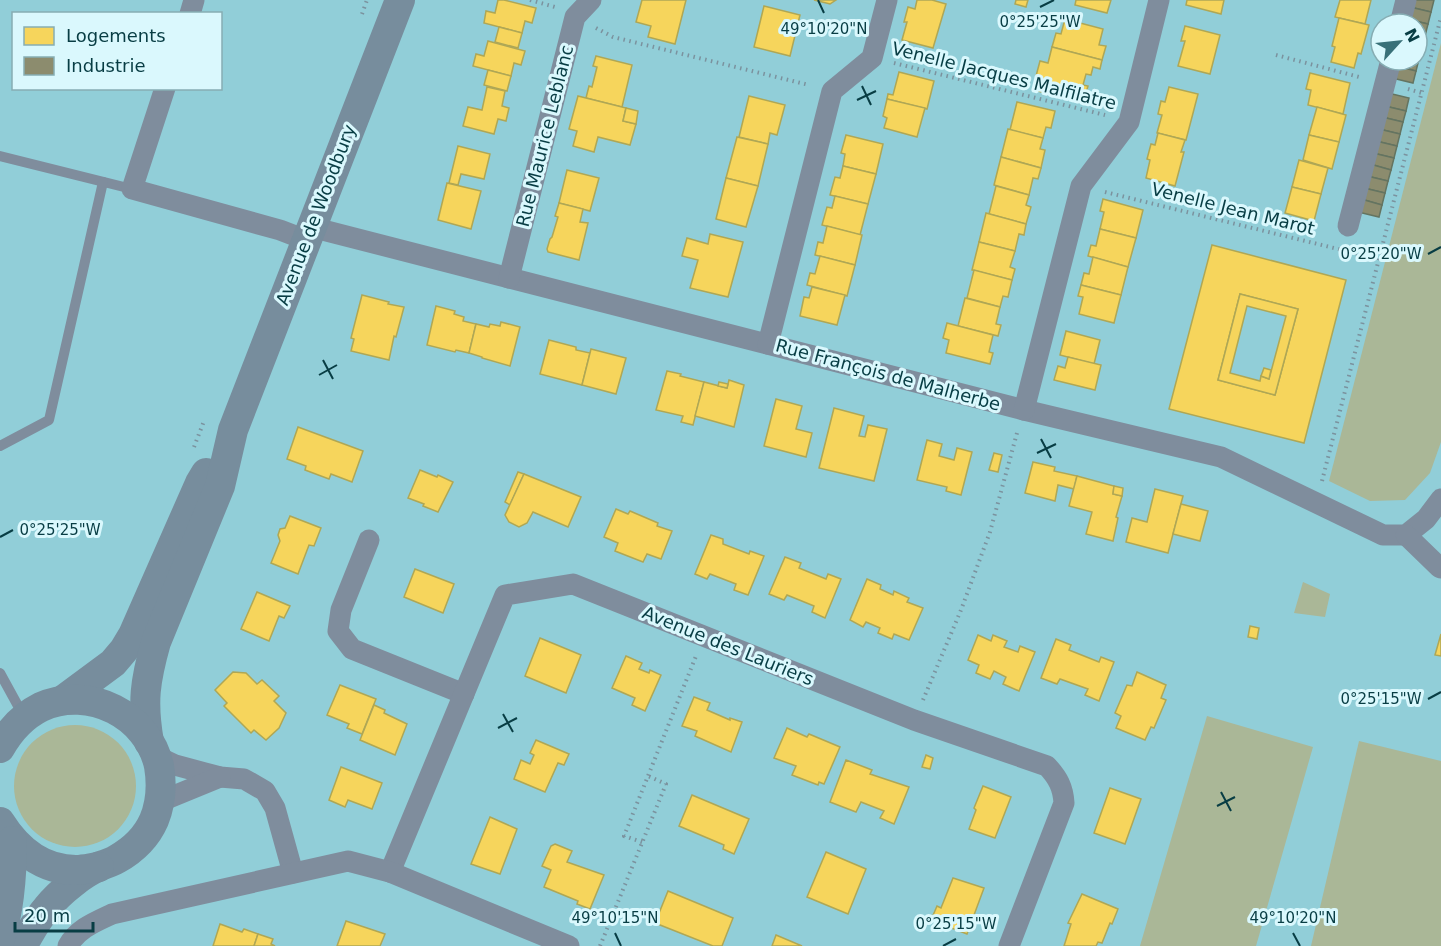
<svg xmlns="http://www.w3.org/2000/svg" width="1441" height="946" viewBox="0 0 1441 946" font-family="'DejaVu Sans',sans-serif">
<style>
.green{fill:#aab797}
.homes{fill:#f6d55c;stroke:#afa755;stroke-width:1.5;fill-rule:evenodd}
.industry{fill:#8c8c6e;stroke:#647461;stroke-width:1.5}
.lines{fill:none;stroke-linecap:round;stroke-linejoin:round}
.path{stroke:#7b929e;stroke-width:4;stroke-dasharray:1.5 4.5;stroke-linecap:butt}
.lane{stroke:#7f8d9d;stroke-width:10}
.street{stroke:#7f8d9d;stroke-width:21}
.secondary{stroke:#778d9d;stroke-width:30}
.ticks{fill:none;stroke:#083d44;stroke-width:2}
.labels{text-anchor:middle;stroke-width:6;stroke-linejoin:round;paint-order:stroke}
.street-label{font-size:18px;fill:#083d44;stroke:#daf8fd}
.ticks-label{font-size:15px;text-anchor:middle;fill:#083d44;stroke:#daf8fd;stroke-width:6;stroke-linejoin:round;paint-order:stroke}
</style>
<rect width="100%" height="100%" fill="#91ced8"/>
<g class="green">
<polygon points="1441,43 1441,442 1430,473 1405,500 1370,501 1329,481"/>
<polygon points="1303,582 1330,594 1325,617 1294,613"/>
<polygon points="1207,716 1313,747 1256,946 1140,946"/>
<circle cx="75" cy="786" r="61"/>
<polygon points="1359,741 1441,761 1441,946 1311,946"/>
</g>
<g class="homes">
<polygon points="498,0 504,0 536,8 532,23 525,21 522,33 484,23 486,11 495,13"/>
<polygon points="642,0 686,0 675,44 648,37 651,26 636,22"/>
<polygon points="814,0 836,0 830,4"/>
<polygon points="917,0 932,0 946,4 933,48 902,40 907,22 904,22 908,7 915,9"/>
<polygon points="1016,0 1028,0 1026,7 1015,4"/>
<polygon points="1076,0 1111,0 1107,13 1075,5"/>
<polygon points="1187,0 1224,0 1221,14 1186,5"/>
<polygon points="1340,0 1371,0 1365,24 1335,17"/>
<polygon points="764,6 800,15 790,56 754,47"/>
<polygon points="1339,18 1369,25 1361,54 1358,53 1354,68 1331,62 1335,47 1332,46"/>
<polygon points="1065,19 1103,29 1099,45 1106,46 1102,60 1052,47 1056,33 1061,34"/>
<polygon points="1185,26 1220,35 1210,74 1178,66 1185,41 1181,41"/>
<polygon points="499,27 522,33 518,48 495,42"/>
<polygon points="488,41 525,51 521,65 514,63 511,76 473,66 476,54 484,56"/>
<polygon points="1052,47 1102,60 1100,69 1093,67 1091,75 1086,74 1083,85 1088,86 1083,103 1034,90 1037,77 1036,76 1040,61 1048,63"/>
<polygon points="596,56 632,65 622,107 586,98 589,86 592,87 597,67 593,66"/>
<polygon points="488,70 511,76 507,91 484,85"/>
<polygon points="899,72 934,81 927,109 887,99 888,94 893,95"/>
<polygon points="1310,73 1350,83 1343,114 1308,105 1311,90 1306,89"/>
<polygon points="487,87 505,91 502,106 509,108 506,121 498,119 494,134 463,126 468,107 482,110"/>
<polygon points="1169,87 1198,94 1186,140 1157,133 1162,115 1158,114 1161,101 1165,102"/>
<polygon points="578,96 626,108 623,121 636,124 630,145 598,137 594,152 573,146 577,131 569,129"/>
<polygon points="749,96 785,105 777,135 770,133 768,144 739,137"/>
<polygon points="887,99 925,108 917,137 884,128 887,118 883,116"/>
<polygon points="1017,102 1055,111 1051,128 1046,127 1043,138 1010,130"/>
<polygon points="1317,107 1346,115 1339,142 1309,135"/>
<polygon points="626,108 638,111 636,124 623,121"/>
<polygon points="1008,129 1043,138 1040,149 1045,150 1041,168 1001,157"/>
<polygon points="1158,133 1185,140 1181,152 1184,152 1175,186 1146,178 1150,160 1147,159 1151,144 1155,145"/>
<polygon points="846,135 883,144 876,174 843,166 845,154 841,153"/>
<polygon points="1309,135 1339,142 1332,169 1303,160"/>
<polygon points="737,137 768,144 758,186 726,178"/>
<polygon points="458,146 490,154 484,179 461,174 458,185 449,183"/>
<polygon points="1001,157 1041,168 1038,179 1033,178 1029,195 994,185"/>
<polygon points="1299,160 1328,168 1321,194 1292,187"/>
<polygon points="843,166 876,174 868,204 830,195 835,177 840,178"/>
<polygon points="567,170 599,178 590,211 559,203"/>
<polygon points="726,178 758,186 746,227 716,219"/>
<polygon points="447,183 481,191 471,229 438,220"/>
<polygon points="996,186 1029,195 1026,205 1031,207 1026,224 989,214"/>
<polygon points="1292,187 1321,194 1314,221 1285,213"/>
<polygon points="835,196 868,204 860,235 822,225 827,207 832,208"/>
<polygon points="1103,199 1143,210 1136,238 1100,229 1104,212 1100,211"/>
<polygon points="559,203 583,209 580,222 588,223 579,260 548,252 547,249 550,239 552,237 558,217 555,216"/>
<polygon points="986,213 1026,224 1024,235 1019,234 1015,251 979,242"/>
<polygon points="827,226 862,235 855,265 815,255 818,242 823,243"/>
<polygon points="1100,229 1136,238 1128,267 1088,256 1091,245 1096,246"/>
<polygon points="710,234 743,242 728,297 690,288 698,260 682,256 687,238 708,244"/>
<polygon points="979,242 1015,251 1010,267 1015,269 1012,280 972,270"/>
<path d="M1212,245L1346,280L1304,443L1169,409ZM1240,294L1298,309L1275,395L1218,380Z"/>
<polygon points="820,256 855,265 847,296 807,285 810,273 815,274"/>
<polygon points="1093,257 1128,267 1121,295 1081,285 1084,273 1089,274"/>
<polygon points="974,270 1012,280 1008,297 1003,296 1000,307 967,298"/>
<polygon points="1081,285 1121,295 1114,323 1079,314 1083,297 1078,296"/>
<polygon points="812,287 845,295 837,325 800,316 804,297 809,298"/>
<path d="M1240,294L1298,309L1275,395L1218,380ZM1247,306L1286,316L1269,379L1261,376L1260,381L1230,373Z"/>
<polygon points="362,295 389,302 388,304 404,307 396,337 394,336 389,360 351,351 354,339 351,338"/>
<polygon points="965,298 1000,307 996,324 1001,325 998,336 958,326"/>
<polygon points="436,306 455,311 454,314 464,317 463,321 476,324 469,353 456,350 455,352 427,345"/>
<polygon points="501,322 520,327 510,366 482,358 482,357 469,353 476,324 489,327 490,324 500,326"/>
<polygon points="947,323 993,335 989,352 993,353 990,364 946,353 949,340 943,338"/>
<polygon points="1066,331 1100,340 1094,364 1060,355"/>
<polygon points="549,340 576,347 576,350 590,353 582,385 540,374"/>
<polygon points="591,349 626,358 616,394 582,385"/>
<polygon points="1068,357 1101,365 1095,390 1054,380 1058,366 1065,368"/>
<polygon points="1264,368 1271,370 1269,379 1261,376"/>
<polygon points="667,371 681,374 680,376 704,382 693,425 681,422 683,416 656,410"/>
<polygon points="729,380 744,385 734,427 695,416 704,382 727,388"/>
<polygon points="719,382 728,384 727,388 718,386"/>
<polygon points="776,399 802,406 796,429 812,433 806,457 764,446"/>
<polygon points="834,408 864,416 859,436 865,437 868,425 887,429 874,481 819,468"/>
<polygon points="298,427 363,451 352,482 331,474 329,479 305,470 306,466 287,459"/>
<polygon points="927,440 942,444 939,456 954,460 957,448 972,452 961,495 946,491 947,487 917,480"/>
<polygon points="994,453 1002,455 998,472 989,470"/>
<polygon points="1033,462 1055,467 1054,471 1077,476 1074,489 1058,485 1055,501 1025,493"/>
<polygon points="420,470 437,477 438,475 453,482 438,512 423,506 424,504 408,498"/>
<polygon points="518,472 524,474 510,505 505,502"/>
<polygon points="524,474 581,497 568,527 533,512 527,523 519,527 509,522 505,515"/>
<polygon points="1077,476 1114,486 1113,494 1122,496 1116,517 1118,518 1113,541 1086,534 1092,512 1069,506"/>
<polygon points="1114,486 1123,488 1122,496 1113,494"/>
<polygon points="1155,489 1183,496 1168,553 1126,542 1132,518 1147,522"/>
<polygon points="1181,504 1208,511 1200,541 1173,534"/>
<polygon points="616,509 628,514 630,511 658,523 657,526 672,531 661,559 647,554 643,562 615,551 618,543 604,537"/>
<polygon points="290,516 321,528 314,546 309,545 298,574 271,563 280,541 278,535 280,529 285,528"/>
<polygon points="711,535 723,539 723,544 749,554 750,551 764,556 748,595 734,590 736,584 710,574 707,579 695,574"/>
<polygon points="785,557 801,563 799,568 826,579 828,574 841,579 825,618 812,612 814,606 787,595 784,600 769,594"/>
<polygon points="415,569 454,584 443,613 404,597"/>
<polygon points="867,579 881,585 880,589 893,595 894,591 909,598 907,602 923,608 909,640 894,634 892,639 878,633 880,628 866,622 863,627 850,620"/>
<polygon points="257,592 290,606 284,618 279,616 269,641 241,629"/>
<polygon points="1250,626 1259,628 1257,639 1248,637"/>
<polygon points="1441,634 1441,656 1435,655"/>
<polygon points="978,635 991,641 993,635 1007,641 1004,647 1018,652 1020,646 1035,652 1019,691 1003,684 1006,677 994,671 990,679 976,673 979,665 968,660"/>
<polygon points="540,638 581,655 566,693 525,676"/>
<polygon points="1056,639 1071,645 1069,650 1099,662 1101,657 1114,662 1099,701 1085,695 1088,689 1060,679 1057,684 1041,678"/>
<polygon points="626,656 642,663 639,669 649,673 650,670 661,675 645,711 632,705 635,698 612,688"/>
<polygon points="233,672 246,673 257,684 262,680 279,696 274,701 286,713 279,728 266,740 254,730 251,733 224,706 227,703 215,690"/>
<polygon points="1137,672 1166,685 1161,698 1166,700 1154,728 1151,727 1145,740 1116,728 1121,716 1115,713 1127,685 1132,686"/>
<polygon points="340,685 376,699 362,734 347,728 349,724 327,715"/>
<polygon points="694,697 710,703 707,710 730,720 730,718 742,722 731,752 695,736 697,731 682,726"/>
<polygon points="374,705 385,710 384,713 407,724 395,755 360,740"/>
<polygon points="787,728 807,737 809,734 840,747 824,784 819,782 818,785 792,775 796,766 774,758"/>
<polygon points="536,740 569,754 564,765 558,763 545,792 514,779 521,760 530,764 534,755 530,753"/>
<polygon points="926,755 933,758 930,769 922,767"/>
<polygon points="846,760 872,770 870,774 909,787 894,824 880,818 884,811 861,802 856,812 830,802"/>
<polygon points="341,767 382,783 372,809 348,800 345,807 329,800"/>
<polygon points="983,786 1011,797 995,838 969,829 976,810 974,808"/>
<polygon points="1110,788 1141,799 1125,844 1094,833"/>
<polygon points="692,795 749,819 734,854 723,849 724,845 679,826"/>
<polygon points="490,817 517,829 500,874 471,864"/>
<polygon points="555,844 572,851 567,862 604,875 590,909 577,904 578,901 544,887 551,870 542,866 551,846"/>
<polygon points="826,852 866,869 848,914 807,897"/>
<polygon points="953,878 984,888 967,934 931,920 937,906 941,908"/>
<polygon points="668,891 733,918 722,946 713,946 655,923"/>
<polygon points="1082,894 1118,909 1112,924 1110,923 1102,943 1098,942 1096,946 1064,946 1071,924 1068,923"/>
<polygon points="346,921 385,934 380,946 337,946"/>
<polygon points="220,924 242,932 244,929 258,934 254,946 213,946"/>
<polygon points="258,934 273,939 271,944 275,946 254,946"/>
<polygon points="776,935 802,946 772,946"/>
</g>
<g class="industry">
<polygon points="1412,0 1434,0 1431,12 1410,7"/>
<polygon points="1410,7 1431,12 1428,24 1407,19"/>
<polygon points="1407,19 1428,24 1425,36 1417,33 1417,24 1406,24"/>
<polygon points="1417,33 1425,36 1422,47 1417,46"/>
<polygon points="1417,46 1422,47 1419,59 1417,58"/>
<polygon points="1417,58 1419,59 1416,71 1396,66 1397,60 1417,60"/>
<polygon points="1396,66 1416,71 1413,83 1392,78"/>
<polygon points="1388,93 1409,98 1406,111 1385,106"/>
<polygon points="1385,106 1406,111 1403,122 1382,117"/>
<polygon points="1382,117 1403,122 1400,134 1379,129"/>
<polygon points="1379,129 1400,134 1397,146 1376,141"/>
<polygon points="1376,141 1397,146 1394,158 1373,153"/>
<polygon points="1373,153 1394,158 1391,170 1370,164"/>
<polygon points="1370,164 1391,170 1388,181 1367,176"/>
<polygon points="1367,176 1388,181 1385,193 1364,188"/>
<polygon points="1364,188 1385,193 1382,205 1361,199"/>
<polygon points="1361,199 1382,205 1379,217 1358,212"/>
</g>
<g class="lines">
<g class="path">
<polyline points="530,0 555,7"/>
<polyline points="362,14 367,0"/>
<polyline points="596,28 613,37 809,85"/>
<polyline points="1276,55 1363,78"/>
<polyline points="894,63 1105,115"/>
<polyline points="1408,89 1422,93"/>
<polyline points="1105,192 1379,259"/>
<polyline points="194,447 204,421"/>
<polyline points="1322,481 1441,17"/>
<polyline points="923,700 961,610 990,532 1017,433"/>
<polyline points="642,842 624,836 696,656"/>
<polyline points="600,946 666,784 648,776"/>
</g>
<g class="lane">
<polyline points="0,156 132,189"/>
<polyline points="0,446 49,420 103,182"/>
<polyline points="0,673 23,715"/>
</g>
<g class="street">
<polyline points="190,14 194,0"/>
<polyline points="1400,24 1406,0"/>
<polyline points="165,88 132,189 280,230 306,240"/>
<polyline points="1348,226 1391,60"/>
<polyline points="311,227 1024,410 1221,457 1383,535 1406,535 1426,519 1441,499"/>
<polyline points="509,278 575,17 591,0"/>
<polyline points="768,344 832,91 872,58 887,0"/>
<polyline points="1024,410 1081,186 1129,122 1159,0"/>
<polyline points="1406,535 1439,567 1441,568"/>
<polyline points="369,540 341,610 338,631 352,649 464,694"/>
<polyline points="156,756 175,765 220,777 244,779 265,791 275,808 293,873"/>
<polyline points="159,802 220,777"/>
<path d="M390,872L505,595L573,584L914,720L1047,766C1058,778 1063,787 1064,803L1009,946"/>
<path d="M68,946C77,929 95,922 112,914L348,861L390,872L569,946"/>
</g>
<g class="secondary">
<polyline points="63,700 113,663 124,650 133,635 200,483 206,473"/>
<path d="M149,742C142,702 145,681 156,642L220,486L233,430L400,0"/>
<path d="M0,748C10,730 23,716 41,707C89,685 148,715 159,766C162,784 161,803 154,820C147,836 133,850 117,859C112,862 106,864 100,866C91,870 81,876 73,883C64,890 54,899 47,908C37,919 30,933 22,946"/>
<path d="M0,822C17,849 42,870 76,870C83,870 91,868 99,867"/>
<path d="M0,939C10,907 12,874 12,841"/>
</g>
</g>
<path class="ticks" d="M818,0L824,13M1040,7L1054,0M862,86L871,105M857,100L876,91M1428,254L1441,247M323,360L333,379M319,375L337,365M1041,439L1051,458M1037,453L1056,444M0,537L13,530M1428,699L1441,692M503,714L513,732M498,728L517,718M1221,792L1231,811M1217,806L1235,797M615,933L621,946M1293,933L1300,946M943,946L956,939"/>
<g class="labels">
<g class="street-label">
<text transform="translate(1004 76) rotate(14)" y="6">Venelle Jacques Malfilatre</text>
<text transform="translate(545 136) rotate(-76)" y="6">Rue Maurice Leblanc</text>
<text transform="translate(1233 209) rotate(14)" y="6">Venelle Jean Marot</text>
<text transform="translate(316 215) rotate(-69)" y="6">Avenue de Woodbury</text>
<text transform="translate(888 375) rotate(15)" y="6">Rue François de Malherbe</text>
<text transform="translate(728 646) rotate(22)" y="6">Avenue des Lauriers</text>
</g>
</g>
<g class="ticks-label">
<text x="1040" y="27">0°25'25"W</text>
<text x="824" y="34">49°10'20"N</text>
<text x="1381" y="259">0°25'20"W</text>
<text x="60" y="535">0°25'25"W</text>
<text x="1381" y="704">0°25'15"W</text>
<text x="615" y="923">49°10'15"N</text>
<text x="1293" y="923">49°10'20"N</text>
<text x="956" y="929">0°25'15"W</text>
</g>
<rect x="12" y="12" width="210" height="78" fill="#daf8fd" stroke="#86adb3" stroke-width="1.5"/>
<rect x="24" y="27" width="30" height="18" fill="#f6d55c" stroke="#86adb3" stroke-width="1.5"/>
<text x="66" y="42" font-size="18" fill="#083d44">Logements</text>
<rect x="24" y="57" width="30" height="18" fill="#8c8c6e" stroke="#86adb3" stroke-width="1.5"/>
<text x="66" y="72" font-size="18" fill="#083d44">Industrie</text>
<g transform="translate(1399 42) rotate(63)"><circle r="28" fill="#daf8fd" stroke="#86adb3" stroke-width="1.5"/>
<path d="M0-4.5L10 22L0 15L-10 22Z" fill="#387078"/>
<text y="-9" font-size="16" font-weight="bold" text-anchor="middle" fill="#083d44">N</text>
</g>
<path d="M15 922v9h78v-9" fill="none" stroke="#083d44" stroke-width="3"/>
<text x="24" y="922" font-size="18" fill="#083d44" stroke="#daf8fd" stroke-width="4.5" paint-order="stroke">20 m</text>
</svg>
